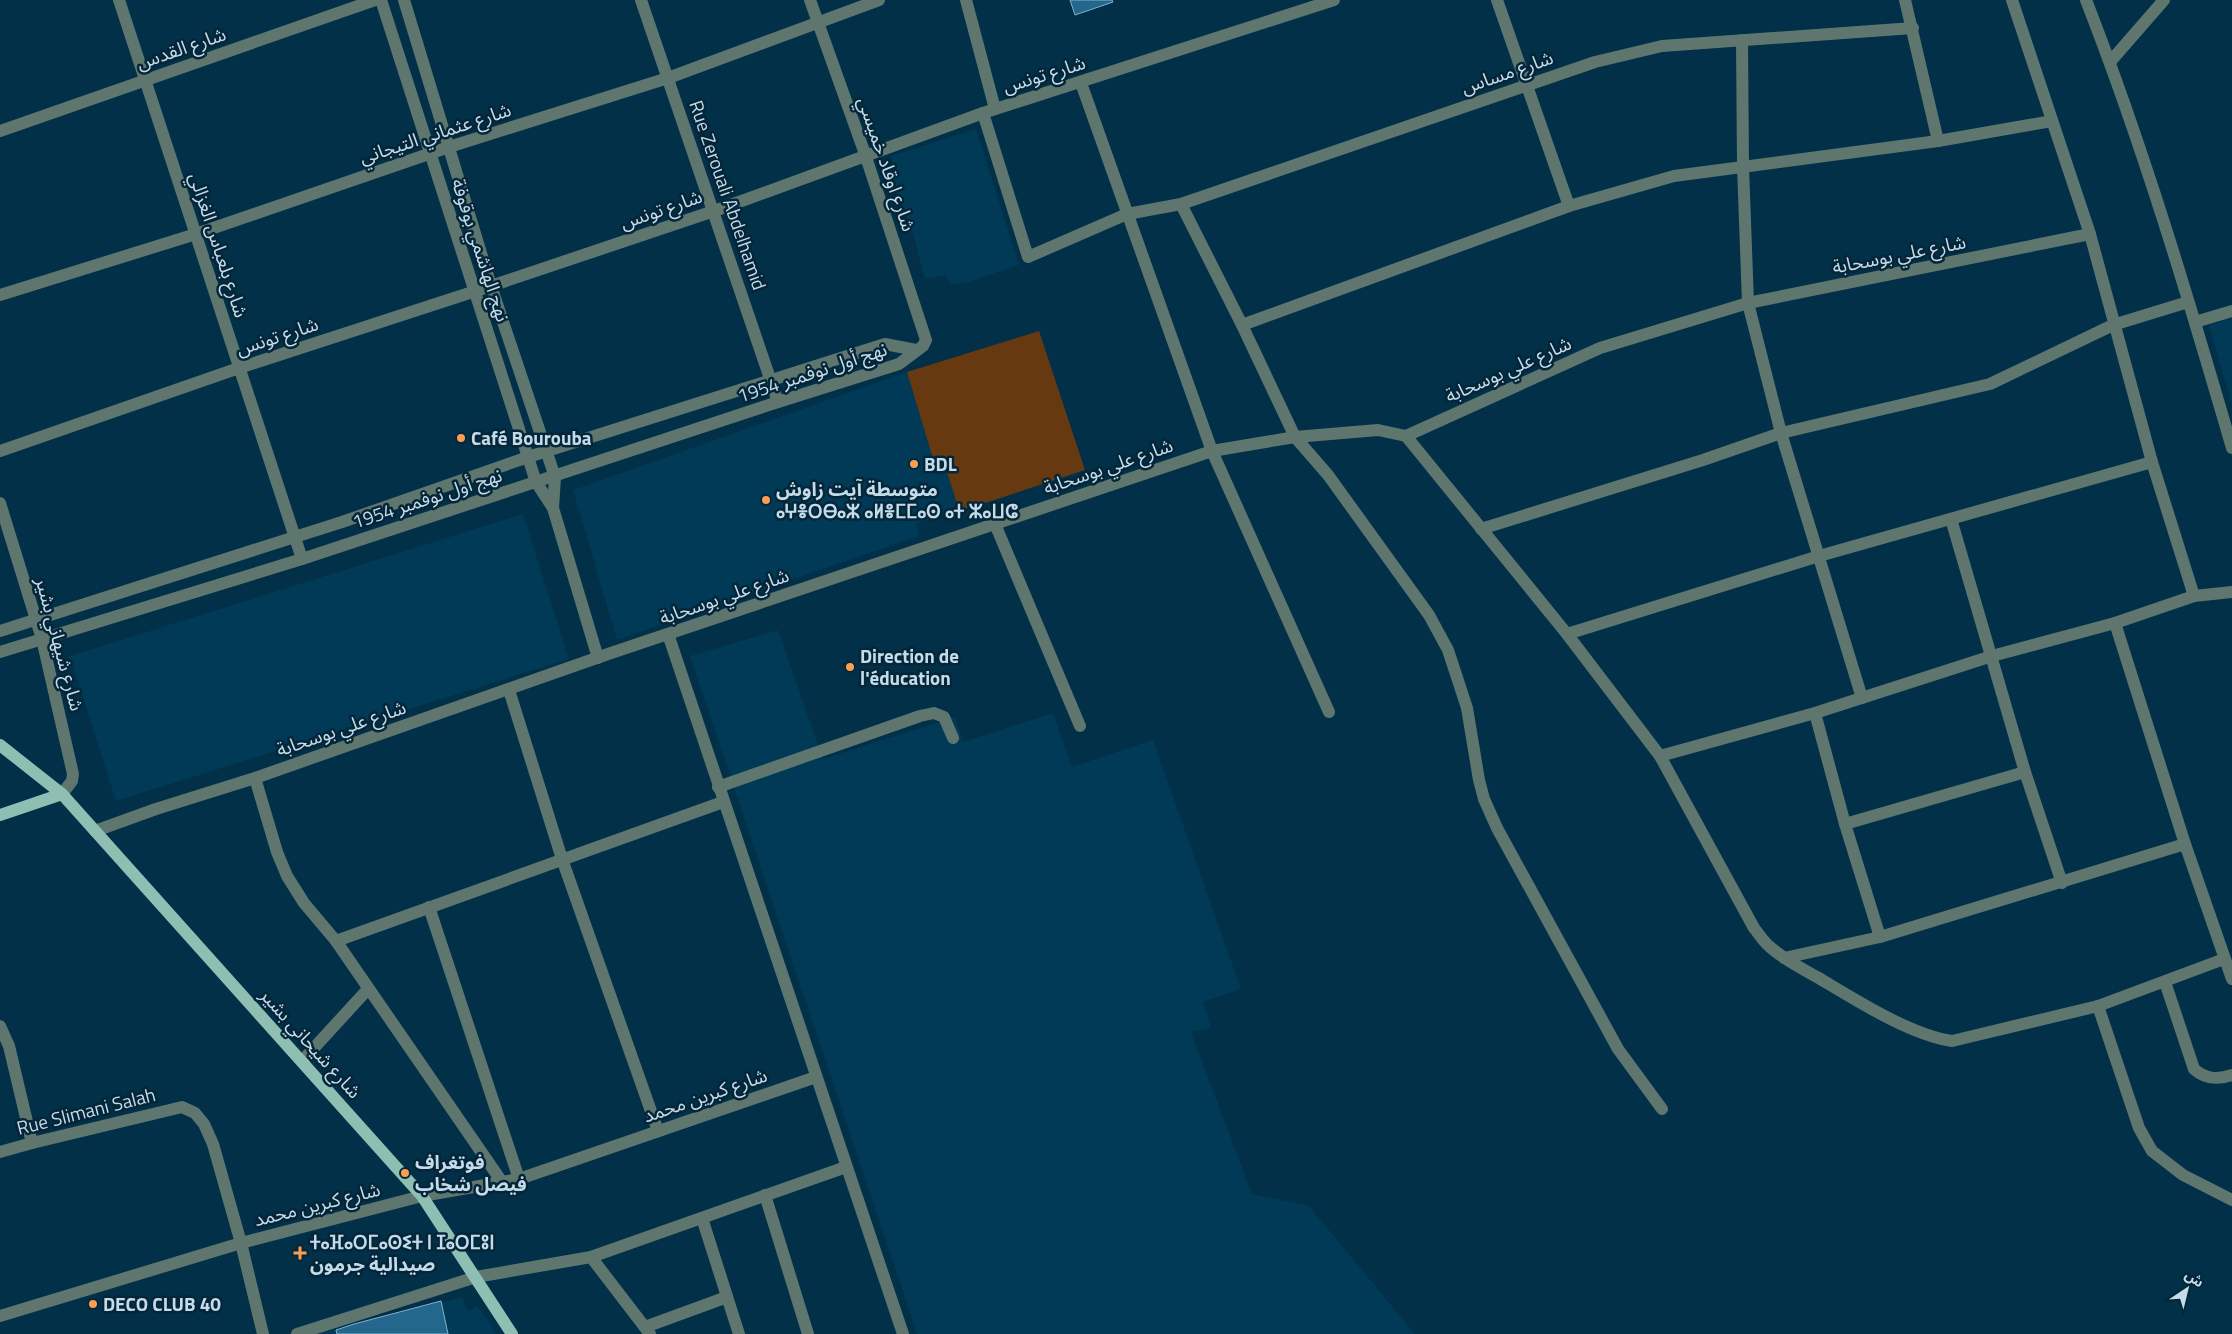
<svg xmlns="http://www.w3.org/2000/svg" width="2232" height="1334" viewBox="0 0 2232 1334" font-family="'Titillium Web','Noto Sans Arabic','Noto Sans Tifinagh',sans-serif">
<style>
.built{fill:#003a56}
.green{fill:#673910}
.building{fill:#23678d;stroke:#84b1ce}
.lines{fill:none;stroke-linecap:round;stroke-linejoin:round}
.minor{stroke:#5f766f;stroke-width:12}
.major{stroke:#8fbfb3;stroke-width:12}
.poi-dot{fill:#fc9e52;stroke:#042638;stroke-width:2}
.labels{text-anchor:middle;stroke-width:5;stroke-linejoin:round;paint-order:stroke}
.street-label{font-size:19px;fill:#c4dbea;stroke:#042638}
.poi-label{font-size:19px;font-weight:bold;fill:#c4dbea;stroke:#042638;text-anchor:start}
</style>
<rect width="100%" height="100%" fill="#013048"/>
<g class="built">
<polygon points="976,129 1019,265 965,283 950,284 945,275 925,279 912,230 888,170 895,169 891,156"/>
<polygon points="2232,319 2232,405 2209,325"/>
<polygon points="907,372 937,471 946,469 959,510 916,524 919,536 617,640 573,490"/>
<polygon points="523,514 569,659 116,801 70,656"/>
<polygon points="778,630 823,759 955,717 963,742 1053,713 1072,767 1153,740 1241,989 1203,1002 1211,1028 1191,1032 1252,1194 1309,1206 1415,1334 917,1334 690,656"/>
<polygon points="462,1297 468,1311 477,1306 489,1321 496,1334 318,1334"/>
</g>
<polygon class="green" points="1039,331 1085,470 976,506 959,510 946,469 937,472 907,372"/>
<g class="building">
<polygon points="1070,0 1112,0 1113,2 1075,15"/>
<polygon points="441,1301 448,1334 337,1334 336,1330 354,1324"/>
</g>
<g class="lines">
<g class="minor">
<polyline points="119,0 302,559"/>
<polyline points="381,0 536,482 553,508 598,658"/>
<polyline points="404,0 491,286 555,477 553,508"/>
<polyline points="641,0 778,402"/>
<polyline points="966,0 995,109"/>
<polyline points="1497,0 1569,206"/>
<polyline points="1905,0 1938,141"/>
<polyline points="2012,0 2090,234 2152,462 2194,596"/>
<path d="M2086,0C2143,146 2188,297 2232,448"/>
<polyline points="1742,40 1743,167 1748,303 1781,433 1862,698"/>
<polyline points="2110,62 2164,0"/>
<polyline points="1081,83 1212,451 1329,712"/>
<polyline points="983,113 1028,257 1127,214 1181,204 1595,62 1662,46 1913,28"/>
<polyline points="0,131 375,0"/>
<polyline points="1181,204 1242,325 1295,437 1328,475 1429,615 1448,650 1467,708 1479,780 1484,799 1497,828 1618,1049 1662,1109"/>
<polyline points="0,295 196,234 449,147 668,78 879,0"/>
<polyline points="2195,322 2232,311"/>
<polyline points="1242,325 1569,206 1674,176 1938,141 2052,121"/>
<path d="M1406,436L1567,634L1660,756L1754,928C1759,934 1763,941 1769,946C1783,959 1801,968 1817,977C1854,999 1910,1035 1952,1041L2098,1006L2224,959"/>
<polyline points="0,451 239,368 491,286 714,211 983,113 1334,0"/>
<polyline points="0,503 42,639 73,774 72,781 62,794"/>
<polyline points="1951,519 2025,772 2062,883"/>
<polyline points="995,524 1080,726"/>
<polyline points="1481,529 1703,460 1781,433 1990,384 2113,325 2188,302"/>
<polyline points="2115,623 2185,844 2232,979"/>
<polyline points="0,631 342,522 528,457 885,344 916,350"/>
<polyline points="668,634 903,1334"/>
<polyline points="1567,634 1819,556 2152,462"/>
<polyline points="0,652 302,559 778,402 899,364 923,346 926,340 865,154 810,0"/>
<polyline points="509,690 562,859 658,1131"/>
<polyline points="1815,713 1845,824 1880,937"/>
<polyline points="1660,756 1815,713 1992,656 2115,623 2194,596 2232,592"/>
<polyline points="255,778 277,852 287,876 304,903 336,941 502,1182"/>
<polyline points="718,787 920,716 934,713 944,717 953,738"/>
<polyline points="1845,824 2025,772"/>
<polyline points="95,831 156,809 255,778 608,654 1212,451 1295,437 1378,430 1406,436 1600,348 1748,303 2090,234"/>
<polyline points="429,907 519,1179"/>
<polyline points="336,941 723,802"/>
<polyline points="1784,958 1880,937 2185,844"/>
<path d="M2165,982L2194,1069C2205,1079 2217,1080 2232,1075"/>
<polyline points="2098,1006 2139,1128 2152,1151 2183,1175 2232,1200"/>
<polyline points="0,1026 9,1046 32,1143"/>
<polyline points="302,1061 368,989"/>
<polyline points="0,1152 32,1143 182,1107 195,1113 204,1124 213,1144 241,1243 263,1334"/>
<polyline points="765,1195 808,1334"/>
<polyline points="702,1218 739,1334"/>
<polyline points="591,1257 650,1334"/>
<polyline points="0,1316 241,1243 422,1196 519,1179 816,1077"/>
<polyline points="645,1327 727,1297"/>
<polyline points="297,1334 476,1277 591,1257 846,1167"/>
</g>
<g class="major">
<polyline points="0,745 62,794 422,1196 512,1334"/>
<polyline points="0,815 62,794"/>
</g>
</g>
<g class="poi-dot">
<circle cx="461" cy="438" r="5"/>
<circle cx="914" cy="464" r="5"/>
<circle cx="766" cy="500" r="5"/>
<circle cx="850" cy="667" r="5"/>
<circle cx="405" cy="1173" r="5"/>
<path d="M297.5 1245.5h5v5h5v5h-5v5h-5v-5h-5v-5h5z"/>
<circle cx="93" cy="1304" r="5"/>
</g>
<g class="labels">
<g class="street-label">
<text transform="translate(181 48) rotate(-19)" y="7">شارع القدس</text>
<text transform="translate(1507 72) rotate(-19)" y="7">شارع مساس</text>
<text transform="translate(1044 74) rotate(-17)" y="7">شارع تونس</text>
<text transform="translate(435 133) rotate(-18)" y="7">شارع عثماني التيجاني</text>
<text transform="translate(887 164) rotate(71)" y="7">شارع اوقاد خميسي</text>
<text transform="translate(728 195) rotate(71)" y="7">Rue Zerouali Abdelhamid</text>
<text transform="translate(661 209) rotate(-19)" y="7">شارع تونس</text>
<text transform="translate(219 245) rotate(72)" y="7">شارع بلعباس الغزالي</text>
<text transform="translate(481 250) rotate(72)" y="7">نهج الهاشمي بوقوفة</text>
<text transform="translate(1899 254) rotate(-11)" y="7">شارع علي بوسحابة</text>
<text transform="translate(277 336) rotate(-18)" y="7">شارع تونس</text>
<text transform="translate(1508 369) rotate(-24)" y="7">شارع علي بوسحابة</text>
<text transform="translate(812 372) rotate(-18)" y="7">نهج أول نوفمبر 1954</text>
<text transform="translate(1108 466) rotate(-19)" y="7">شارع علي بوسحابة</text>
<text transform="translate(427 498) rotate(-18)" y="7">نهج أول نوفمبر 1954</text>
<text transform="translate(724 596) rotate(-19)" y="7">شارع علي بوسحابة</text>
<text transform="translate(60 644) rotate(75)" y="7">شارع شيهاني بشير</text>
<text transform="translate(341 728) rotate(-19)" y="7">شارع علي بوسحابة</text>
<text transform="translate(311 1043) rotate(48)" y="7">شارع شيحاني بشير</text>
<text transform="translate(705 1095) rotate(-19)" y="7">شارع كبرين محمد</text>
<text transform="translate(86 1111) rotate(-14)" y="7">Rue Slimani Salah</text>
<text transform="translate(317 1204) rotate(-14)" y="7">شارع كبرين محمد</text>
</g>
<g class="poi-label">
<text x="471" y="445">Café Bourouba</text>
<text x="924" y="471">BDL</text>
<text x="776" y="496">متوسطة آيت زاوش<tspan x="776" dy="22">ⴰⵖⴻⵔⴱⴰⵣ ⴰⵍⴻⵎⵎⴰⵙ ⴰⵜ ⵣⴰⵡⵛ</tspan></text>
<text x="860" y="663">Direction de<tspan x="860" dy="22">l'éducation</tspan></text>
<text x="415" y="1169">فوتغراف<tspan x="415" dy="22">فيصل شخاب</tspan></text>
<text x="310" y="1249">ⵜⴰⴼⴰⵔⵎⴰⵙⵉⵜ ⵏ ⵊⴰⵔⵎⵓⵏ<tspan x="310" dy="22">صيدالية جرمون</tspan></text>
<text x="103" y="1311">DECO CLUB 40</text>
</g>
</g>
<g transform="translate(2187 1289) rotate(35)" stroke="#042638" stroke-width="4" paint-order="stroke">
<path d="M0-4L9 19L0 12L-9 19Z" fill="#c4dbea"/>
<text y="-8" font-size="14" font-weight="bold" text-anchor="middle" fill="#c4dbea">ش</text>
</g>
</svg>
